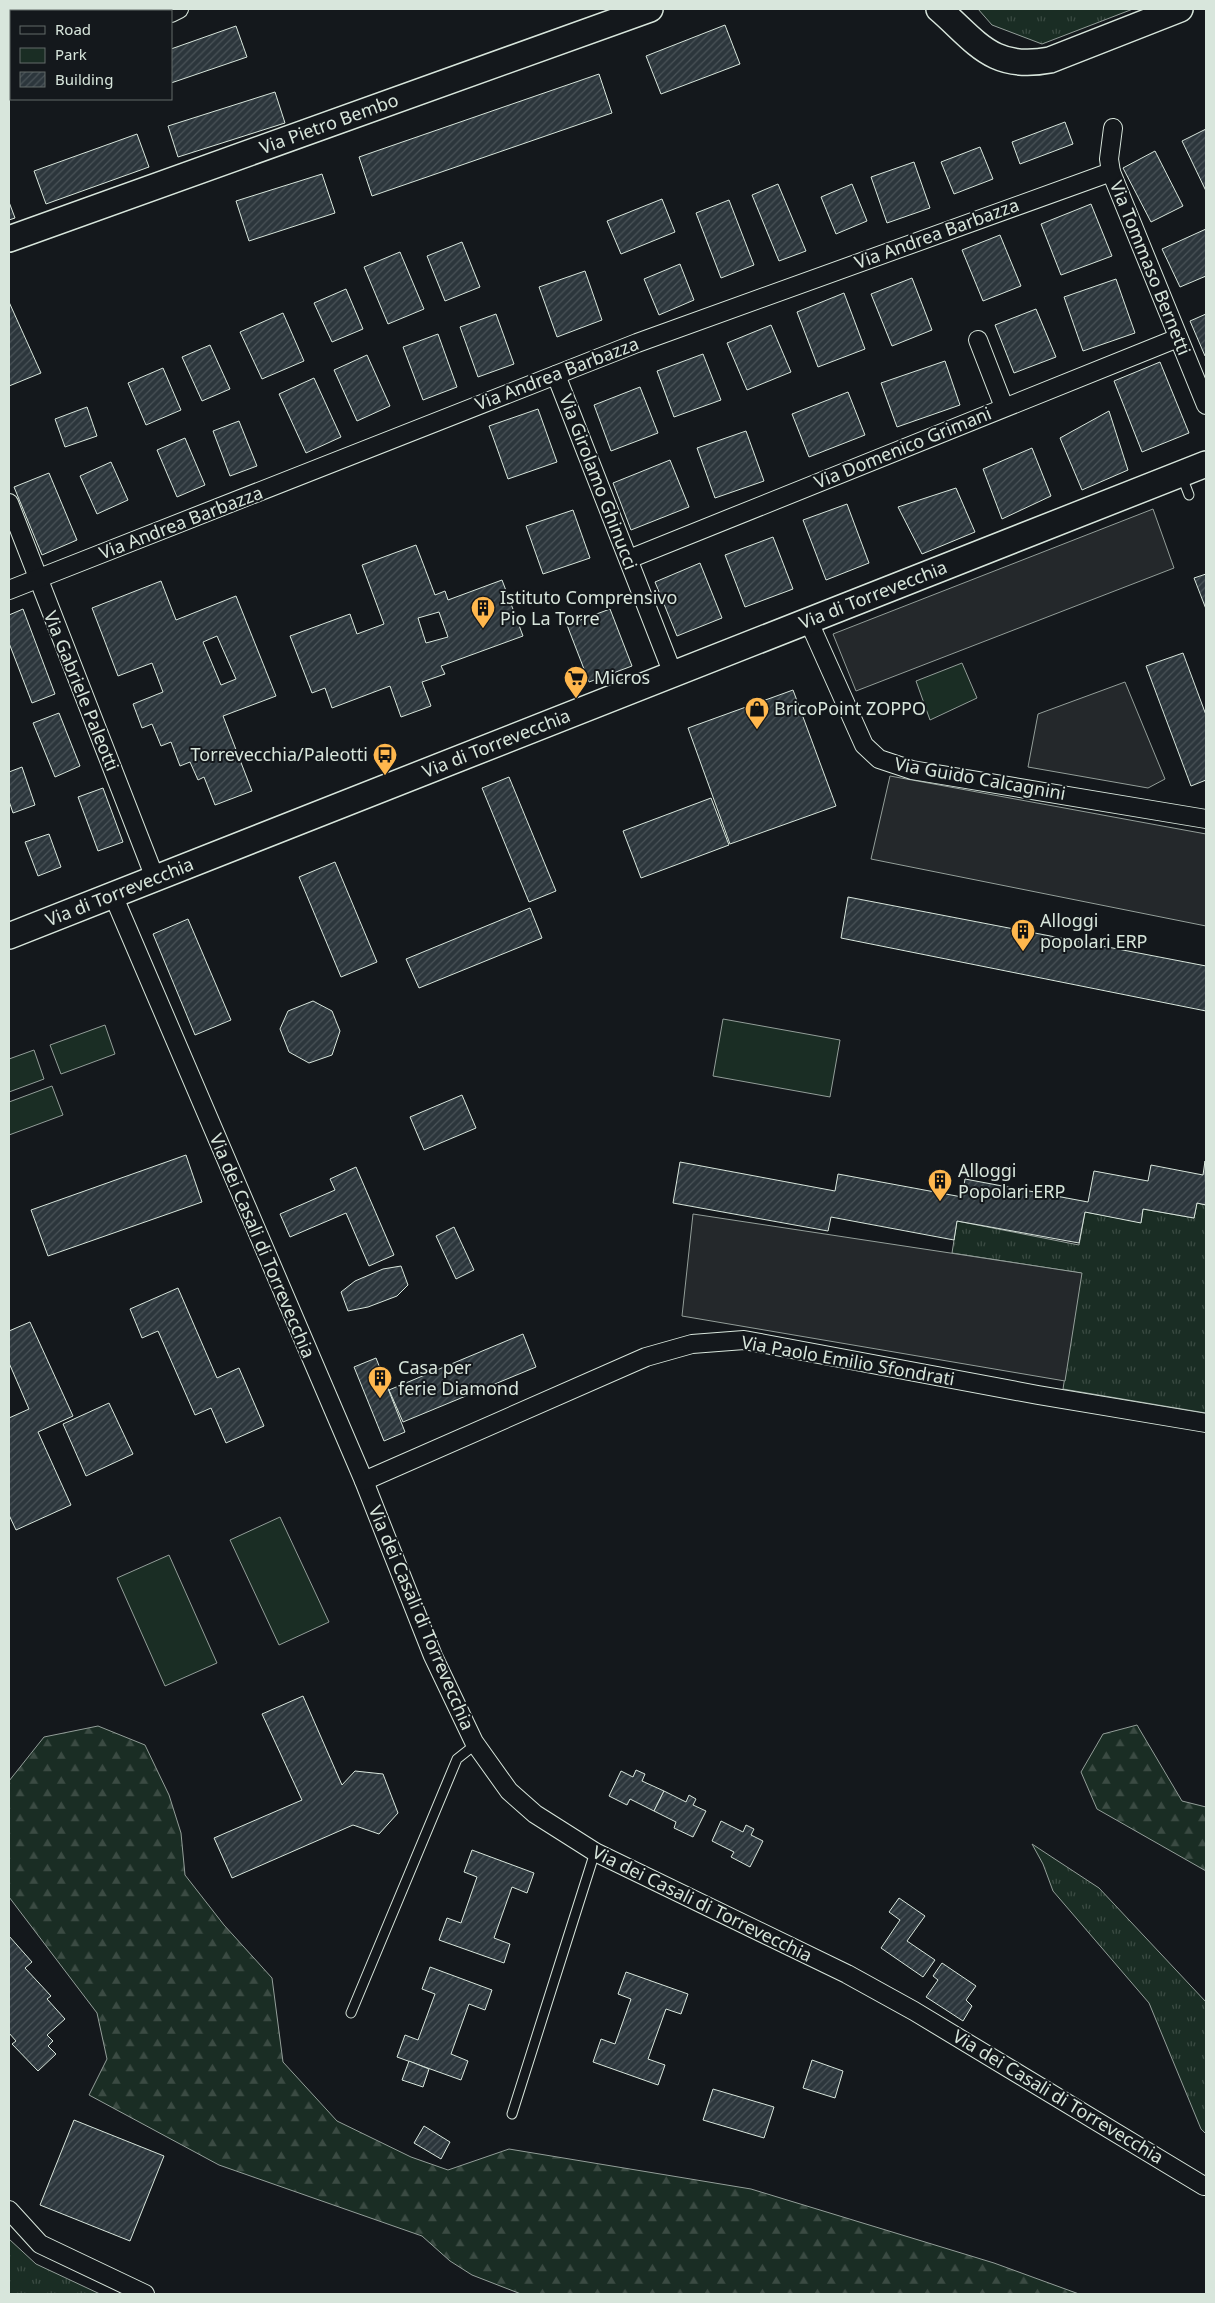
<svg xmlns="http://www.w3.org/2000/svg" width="1215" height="2303" viewBox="0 0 1215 2303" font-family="'Noto Sans',sans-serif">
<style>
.grass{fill:url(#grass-tufts);stroke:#939e99}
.forest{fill:url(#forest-firs);stroke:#939e99}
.park{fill:#1a2d24;stroke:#939e99}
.parking{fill:#24282b;stroke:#939e99}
.building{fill:url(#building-hatch);stroke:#d8e6dc;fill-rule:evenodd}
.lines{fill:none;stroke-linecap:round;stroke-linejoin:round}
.lane-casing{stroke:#d8e6dc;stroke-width:11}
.street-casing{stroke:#d8e6dc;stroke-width:20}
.secondary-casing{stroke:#d8e6dc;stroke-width:28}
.lane{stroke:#14181c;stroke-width:9}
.street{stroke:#14181c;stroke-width:18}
.secondary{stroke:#14181c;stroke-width:25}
.labels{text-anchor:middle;stroke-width:4;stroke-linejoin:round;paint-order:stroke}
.street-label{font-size:18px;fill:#d8e6dc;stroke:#14181c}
.poi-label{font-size:18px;fill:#d8e6dc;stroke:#14181c;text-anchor:start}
</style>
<defs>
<pattern id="grass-tufts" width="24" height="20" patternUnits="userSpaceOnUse" patternTransform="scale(1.25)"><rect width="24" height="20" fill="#1a2d24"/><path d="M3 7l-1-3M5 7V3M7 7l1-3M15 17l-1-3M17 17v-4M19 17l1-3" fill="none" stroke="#3b4b43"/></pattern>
<pattern id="forest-firs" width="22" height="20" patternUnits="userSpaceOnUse" patternTransform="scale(1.25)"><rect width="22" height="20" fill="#1a2d24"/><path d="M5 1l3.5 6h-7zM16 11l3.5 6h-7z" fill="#3b4b43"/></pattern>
<pattern id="building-hatch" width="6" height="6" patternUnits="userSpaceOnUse" patternTransform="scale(1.25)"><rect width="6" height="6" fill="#2c363c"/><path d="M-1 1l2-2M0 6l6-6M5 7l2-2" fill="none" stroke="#4a5358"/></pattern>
</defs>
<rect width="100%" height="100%" fill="#14181c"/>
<g class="grass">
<polygon points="978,9 1133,9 1042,44 992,25"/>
<polygon points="1197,1203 1206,1205 1206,1413 1063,1389 1081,1273 952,1253 957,1221 1079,1245 1085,1212 1141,1222 1143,1209 1194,1218"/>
<polygon points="1032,1844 1099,1888 1206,2002 1206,2134 1201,2129 1149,2003 1053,1891 1043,1864"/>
<polygon points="9,2239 36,2264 100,2294 9,2294"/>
</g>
<g class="forest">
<polygon points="1137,1725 1182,1801 1206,1807 1206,1871 1097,1809 1081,1772 1103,1734"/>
<polygon points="98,1726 145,1745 169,1795 181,1833 185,1875 224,1925 272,1978 283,2062 337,2121 411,2157 448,2170 509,2149 751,2189 994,2263 1079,2294 521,2294 472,2275 450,2261 422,2236 219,2165 89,2095 107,2059 97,2013 9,1897 9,1781 44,1737"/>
</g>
<g class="park">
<polygon points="962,663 977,698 930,720 916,681"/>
<polygon points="723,1019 840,1040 830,1097 713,1076"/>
<polygon points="105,1025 115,1054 61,1074 50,1045"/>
<polygon points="34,1050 44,1079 9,1092 9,1059"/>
<polygon points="52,1086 63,1115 9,1135 9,1102"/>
<polygon points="280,1517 329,1622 279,1645 230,1540"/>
<polygon points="169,1555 217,1663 165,1686 117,1578"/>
</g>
<g class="parking">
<polygon points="1153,509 1174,568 856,691 833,634"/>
<polygon points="1125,682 1165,779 1148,788 1028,767 1038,714"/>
<polygon points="890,776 1206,834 1206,926 871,859"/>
<polygon points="693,1214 1082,1273 1065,1381 682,1316"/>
</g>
<g class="building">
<polygon points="725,25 740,64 661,94 646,56"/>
<polygon points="236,26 247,57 171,83 171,49"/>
<polygon points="599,74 612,113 372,196 359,157"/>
<polygon points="275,92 285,123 178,157 168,126"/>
<polygon points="1065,122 1073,144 1020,164 1012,142"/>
<polygon points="1206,129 1206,191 1182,141"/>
<polygon points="137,134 149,167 46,204 34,171"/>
<polygon points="980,147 993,179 954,194 941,162"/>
<polygon points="1155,151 1183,206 1151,222 1123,168"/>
<polygon points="914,162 930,208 887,223 871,177"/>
<polygon points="322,174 335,213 249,241 236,201"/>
<polygon points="778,184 806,251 779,261 752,195"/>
<polygon points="852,184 867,221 836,234 821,197"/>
<polygon points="662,199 675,232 621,254 607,221"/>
<polygon points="729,200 754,265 721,278 696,213"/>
<polygon points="9,202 15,218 9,220"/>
<polygon points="1091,204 1112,256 1061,275 1041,224"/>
<polygon points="1206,229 1206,276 1180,287 1162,249"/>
<polygon points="1000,235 1021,286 983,301 962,250"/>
<polygon points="462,242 480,287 445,301 427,256"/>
<polygon points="400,252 424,309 388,324 364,267"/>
<polygon points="680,264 694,300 659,315 644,279"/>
<polygon points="585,271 602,320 557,337 539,287"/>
<polygon points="912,278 932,330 892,346 871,294"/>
<polygon points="1116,279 1135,333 1083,351 1064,297"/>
<polygon points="346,289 363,329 332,342 314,303"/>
<polygon points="844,293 865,349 818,367 797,312"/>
<polygon points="9,302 41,373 9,386"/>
<polygon points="1036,309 1056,357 1014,373 995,325"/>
<polygon points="283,313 304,361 262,379 240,332"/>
<polygon points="496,314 514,364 478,377 460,327"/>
<polygon points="1206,314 1206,356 1205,356 1190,321"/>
<polygon points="771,325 791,372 747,390 727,343"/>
<polygon points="438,334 457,387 423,400 403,347"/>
<polygon points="210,345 230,389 202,401 182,357"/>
<polygon points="703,354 721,400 674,417 657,371"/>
<polygon points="367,355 390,406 357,421 334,370"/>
<polygon points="945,361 960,405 897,427 881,383"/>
<polygon points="1160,362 1189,433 1142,452 1114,381"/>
<polygon points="163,368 181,410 146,425 128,383"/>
<polygon points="314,378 341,437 306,453 279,394"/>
<polygon points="640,387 658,433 611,451 594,405"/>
<polygon points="848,392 865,435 809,457 792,414"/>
<polygon points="87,407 97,436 65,447 55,419"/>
<polygon points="538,409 557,462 508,479 489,426"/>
<polygon points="1109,411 1128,470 1082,490 1060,438"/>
<polygon points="239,421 257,466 230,476 213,431"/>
<polygon points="746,431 764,481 715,498 697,448"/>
<polygon points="185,438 205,485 177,497 157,450"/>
<polygon points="1032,448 1051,496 1002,519 983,469"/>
<polygon points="670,460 689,507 631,530 613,483"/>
<polygon points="111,462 128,500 97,514 80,476"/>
<polygon points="49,473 77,540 42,555 14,487"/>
<polygon points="956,488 975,532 922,554 898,507"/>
<polygon points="847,504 869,563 826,580 803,520"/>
<polygon points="573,510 590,558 543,574 526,526"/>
<polygon points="773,537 793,589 745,607 725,555"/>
<path d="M416,545L435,595L445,591L448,600L502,580L523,636L441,666L445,674L422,682L431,706L401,717L390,686L332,708L325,688L312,693L290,636L350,614L357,634L384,624L362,565ZM439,612L448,637L426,643L418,618Z"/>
<polygon points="700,563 722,618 677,636 655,582"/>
<polygon points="1206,574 1206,609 1194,578"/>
<path d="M161,581L176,620L236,596L276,696L223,716L252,791L215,805L204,777L198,780L190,762L180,766L171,742L161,746L152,724L142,728L133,704L163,692L152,663L118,676L92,608ZM217,636L236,679L221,685L203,642Z"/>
<polygon points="23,609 55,694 32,703 9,643 9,615"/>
<polygon points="610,609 632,666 589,682 567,625"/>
<polygon points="1183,653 1206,715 1206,780 1191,786 1146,666"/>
<polygon points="793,690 836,806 730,844 688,728"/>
<polygon points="59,713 80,766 55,777 33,723"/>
<polygon points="22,767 35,805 13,813 9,801 9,772"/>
<polygon points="509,777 556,891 529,902 482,788"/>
<polygon points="103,788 123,842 98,851 78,797"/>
<polygon points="711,798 729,845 641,878 623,831"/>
<polygon points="49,834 61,867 38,876 25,842"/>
<polygon points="335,862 377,962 341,977 299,877"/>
<polygon points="848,897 1206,966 1206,1011 841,938"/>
<polygon points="530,908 542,938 419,988 406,959"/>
<polygon points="188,919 231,1020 195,1035 153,934"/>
<polygon points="313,1001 332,1011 340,1031 332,1055 309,1063 289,1052 280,1029 288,1011"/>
<polygon points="462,1095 476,1128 424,1150 410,1117"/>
<polygon points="186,1155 202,1202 48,1256 31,1210"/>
<polygon points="1205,1161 1206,1205 1197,1203 1194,1218 1143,1209 1141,1223 1085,1212 1079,1243 957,1221 954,1240 831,1217 828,1231 673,1203 680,1162 835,1191 838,1174 962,1197 965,1179 1088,1202 1094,1171 1148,1181 1151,1165 1203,1175"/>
<polygon points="356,1167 394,1255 369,1266 346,1213 290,1237 280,1214 335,1190 330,1179"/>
<polygon points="454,1227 474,1270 456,1279 436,1236"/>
<polygon points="401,1266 408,1285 397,1296 368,1307 348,1311 341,1292 355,1281 383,1269"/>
<polygon points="178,1288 217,1378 239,1368 264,1426 226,1443 211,1408 195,1415 158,1331 142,1338 130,1309"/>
<polygon points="30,1322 73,1416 38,1432 71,1505 16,1530 9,1515 9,1418 29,1409 9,1363 9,1331"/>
<polygon points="523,1334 536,1367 403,1422 389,1390"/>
<polygon points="376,1358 405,1432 384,1441 354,1367"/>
<polygon points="109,1403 133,1454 86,1476 63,1424"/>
<polygon points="303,1696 342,1785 355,1771 383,1774 398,1813 379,1834 353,1825 232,1878 214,1838 302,1800 262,1714"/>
<polygon points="636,1770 645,1774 642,1781 664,1791 654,1811 630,1799 627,1805 609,1796 621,1771 633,1777"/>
<polygon points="664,1791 686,1802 689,1795 696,1799 693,1805 706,1811 693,1837 674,1828 676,1822 654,1811"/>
<polygon points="721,1821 743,1832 746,1825 754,1829 751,1835 763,1841 750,1867 731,1857 734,1852 712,1841"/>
<polygon points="472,1850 534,1873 527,1893 512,1887 494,1938 510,1944 504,1963 439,1940 447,1918 461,1923 477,1877 464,1872"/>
<polygon points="899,1898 925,1916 907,1941 935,1960 923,1977 881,1948 900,1920 889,1912"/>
<polygon points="9,1936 32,1962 25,1968 51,1996 47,1999 65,2019 47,2035 53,2041 48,2046 56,2054 38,2071 12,2044 16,2041 9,2033"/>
<polygon points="942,1963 976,1986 966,2000 972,2006 963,2021 926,1997 938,1980 933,1976"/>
<polygon points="430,1967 492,1990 485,2010 469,2004 451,2054 468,2061 461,2080 397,2057 405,2035 418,2040 435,1994 422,1989"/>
<polygon points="626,1972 688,1994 681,2014 666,2009 648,2059 665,2065 658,2085 593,2062 601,2039 615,2044 631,1999 618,1994"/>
<polygon points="812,2060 843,2071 835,2098 803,2088"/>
<polygon points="409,2061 429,2069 423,2087 402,2080"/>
<polygon points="713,2089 774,2107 764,2138 703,2120"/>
<polygon points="74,2120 164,2156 130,2241 40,2205"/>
<polygon points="424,2126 450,2142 441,2159 414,2143"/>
</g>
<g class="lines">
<defs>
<g id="lane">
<polyline points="1181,474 1189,495"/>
<polyline points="351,2013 457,1759 476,1744"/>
<polyline points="512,2114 595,1852"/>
</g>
<g id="street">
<polyline points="171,13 179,9"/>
<polyline points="9,68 11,68"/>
<polyline points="1113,128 1109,159 1111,172 1206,405"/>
<polyline points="978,340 1004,407"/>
<polyline points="556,375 673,674"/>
<polyline points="9,503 155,878"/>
<polyline points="629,559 1178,338"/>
<polyline points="9,590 637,343 1111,172"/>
<polyline points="809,622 864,745 879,759 912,770 1206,819"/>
<polyline points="113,895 364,1481 433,1656 474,1742 509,1791 535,1814 595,1852 847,1974 914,2011 1204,2186"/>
<polyline points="364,1481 646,1357 692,1344 744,1340 1038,1395 1206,1423"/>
<polyline points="9,2210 40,2244 145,2294"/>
</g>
<g id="secondary">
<path d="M939,9C977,42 992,71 1050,60L1180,9"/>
<path id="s1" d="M9,239L650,9"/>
<path id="s2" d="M9,936L1206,464"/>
</g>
</defs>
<use href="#lane" class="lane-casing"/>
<use href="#street" class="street-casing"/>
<use href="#secondary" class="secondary-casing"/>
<use href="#lane" class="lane"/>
<use href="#street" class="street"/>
<use href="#secondary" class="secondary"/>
</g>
<defs>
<symbol id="building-pin" viewBox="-11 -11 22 30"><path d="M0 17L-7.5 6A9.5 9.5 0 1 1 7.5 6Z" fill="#ffb74d" stroke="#14181c"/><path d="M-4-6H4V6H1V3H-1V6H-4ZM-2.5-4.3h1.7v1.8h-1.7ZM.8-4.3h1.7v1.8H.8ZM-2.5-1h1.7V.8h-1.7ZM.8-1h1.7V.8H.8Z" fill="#111"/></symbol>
<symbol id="supermarket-pin" viewBox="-11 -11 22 30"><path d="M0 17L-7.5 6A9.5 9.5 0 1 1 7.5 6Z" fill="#ffb74d" stroke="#14181c"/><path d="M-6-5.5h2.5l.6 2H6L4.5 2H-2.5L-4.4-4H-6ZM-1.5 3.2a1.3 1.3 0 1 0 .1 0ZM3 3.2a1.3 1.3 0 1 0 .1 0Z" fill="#111"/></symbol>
<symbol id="shop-pin" viewBox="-11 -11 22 30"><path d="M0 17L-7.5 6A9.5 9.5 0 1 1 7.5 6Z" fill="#ffb74d" stroke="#14181c"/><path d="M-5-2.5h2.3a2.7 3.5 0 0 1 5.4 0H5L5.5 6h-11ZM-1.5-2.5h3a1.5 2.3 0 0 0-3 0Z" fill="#111"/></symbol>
<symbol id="bus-pin" viewBox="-11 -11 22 30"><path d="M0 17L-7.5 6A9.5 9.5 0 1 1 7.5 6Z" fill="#ffb74d" stroke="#14181c"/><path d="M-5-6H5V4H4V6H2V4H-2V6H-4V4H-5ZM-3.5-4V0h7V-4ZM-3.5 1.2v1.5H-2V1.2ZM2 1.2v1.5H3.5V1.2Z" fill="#111"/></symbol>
</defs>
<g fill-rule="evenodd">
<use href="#building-pin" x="469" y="594" width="28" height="38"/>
<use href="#supermarket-pin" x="562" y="664" width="28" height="38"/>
<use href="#shop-pin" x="743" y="695" width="28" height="38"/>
<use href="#bus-pin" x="371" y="741" width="28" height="38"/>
<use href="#building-pin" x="1009" y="917" width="28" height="38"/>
<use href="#building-pin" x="926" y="1167" width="28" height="38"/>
<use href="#building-pin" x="366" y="1364" width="28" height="38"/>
</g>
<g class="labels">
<g class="street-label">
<text dy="6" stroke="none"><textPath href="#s1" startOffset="340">Via Pietro Bembo</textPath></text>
<text transform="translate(937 234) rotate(-20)" y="6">Via Andrea Barbazza</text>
<text transform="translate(1150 268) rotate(68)" y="6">Via Tommaso Bernetti</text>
<text transform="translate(557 374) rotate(-21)" y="6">Via Andrea Barbazza</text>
<text transform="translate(903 448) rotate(-22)" y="6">Via Domenico Grimani</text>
<text transform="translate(598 482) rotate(69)" y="6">Via Girolamo Ghinucci</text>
<text transform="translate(181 523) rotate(-21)" y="6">Via Andrea Barbazza</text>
<text dy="6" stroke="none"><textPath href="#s2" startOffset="929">Via di Torrevecchia</textPath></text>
<text transform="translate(81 691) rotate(68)" y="6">Via Gabriele Paleotti</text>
<text dy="6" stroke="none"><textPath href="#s2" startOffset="524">Via di Torrevecchia</textPath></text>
<text transform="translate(980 779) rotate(10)" y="6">Via Guido Calcagnini</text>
<text dy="6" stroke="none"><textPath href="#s2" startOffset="119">Via di Torrevecchia</textPath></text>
<text transform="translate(262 1246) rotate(67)" y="6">Via dei Casali di Torrevecchia</text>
<text transform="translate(848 1361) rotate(10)" y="6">Via Paolo Emilio Sfondrati</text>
<text transform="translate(421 1618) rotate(67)" y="6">Via dei Casali di Torrevecchia</text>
<text transform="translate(702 1904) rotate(26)" y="6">Via dei Casali di Torrevecchia</text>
<text transform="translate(1058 2097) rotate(31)" y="6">Via dei Casali di Torrevecchia</text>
</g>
<g class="poi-label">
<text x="500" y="604">Istituto Comprensivo<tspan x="500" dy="21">Pio La Torre</tspan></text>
<text x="594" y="684">Micros</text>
<text x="774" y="715">BricoPoint ZOPPO</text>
<text x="368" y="761" text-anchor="end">Torrevecchia/Paleotti</text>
<text x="1040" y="927">Alloggi<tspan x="1040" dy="21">popolari ERP</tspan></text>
<text x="958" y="1177">Alloggi<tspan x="958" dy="21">Popolari ERP</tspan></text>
<text x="398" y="1374">Casa per<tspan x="398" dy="21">ferie Diamond</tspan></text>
</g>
</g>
<rect width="1215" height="2303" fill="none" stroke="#d8e6dc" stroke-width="20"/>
<rect x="10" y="10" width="162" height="90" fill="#14181c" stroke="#626a69"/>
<rect x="20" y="26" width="25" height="8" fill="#14181c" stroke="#626a69"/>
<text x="55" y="35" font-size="15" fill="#d8e6dc">Road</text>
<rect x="20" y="48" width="25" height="15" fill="#1a2d24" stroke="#626a69"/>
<text x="55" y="60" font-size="15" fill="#d8e6dc">Park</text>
<rect x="20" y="72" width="25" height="15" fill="url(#building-hatch)" stroke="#626a69"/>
<text x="55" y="85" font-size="15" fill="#d8e6dc">Building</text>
</svg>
